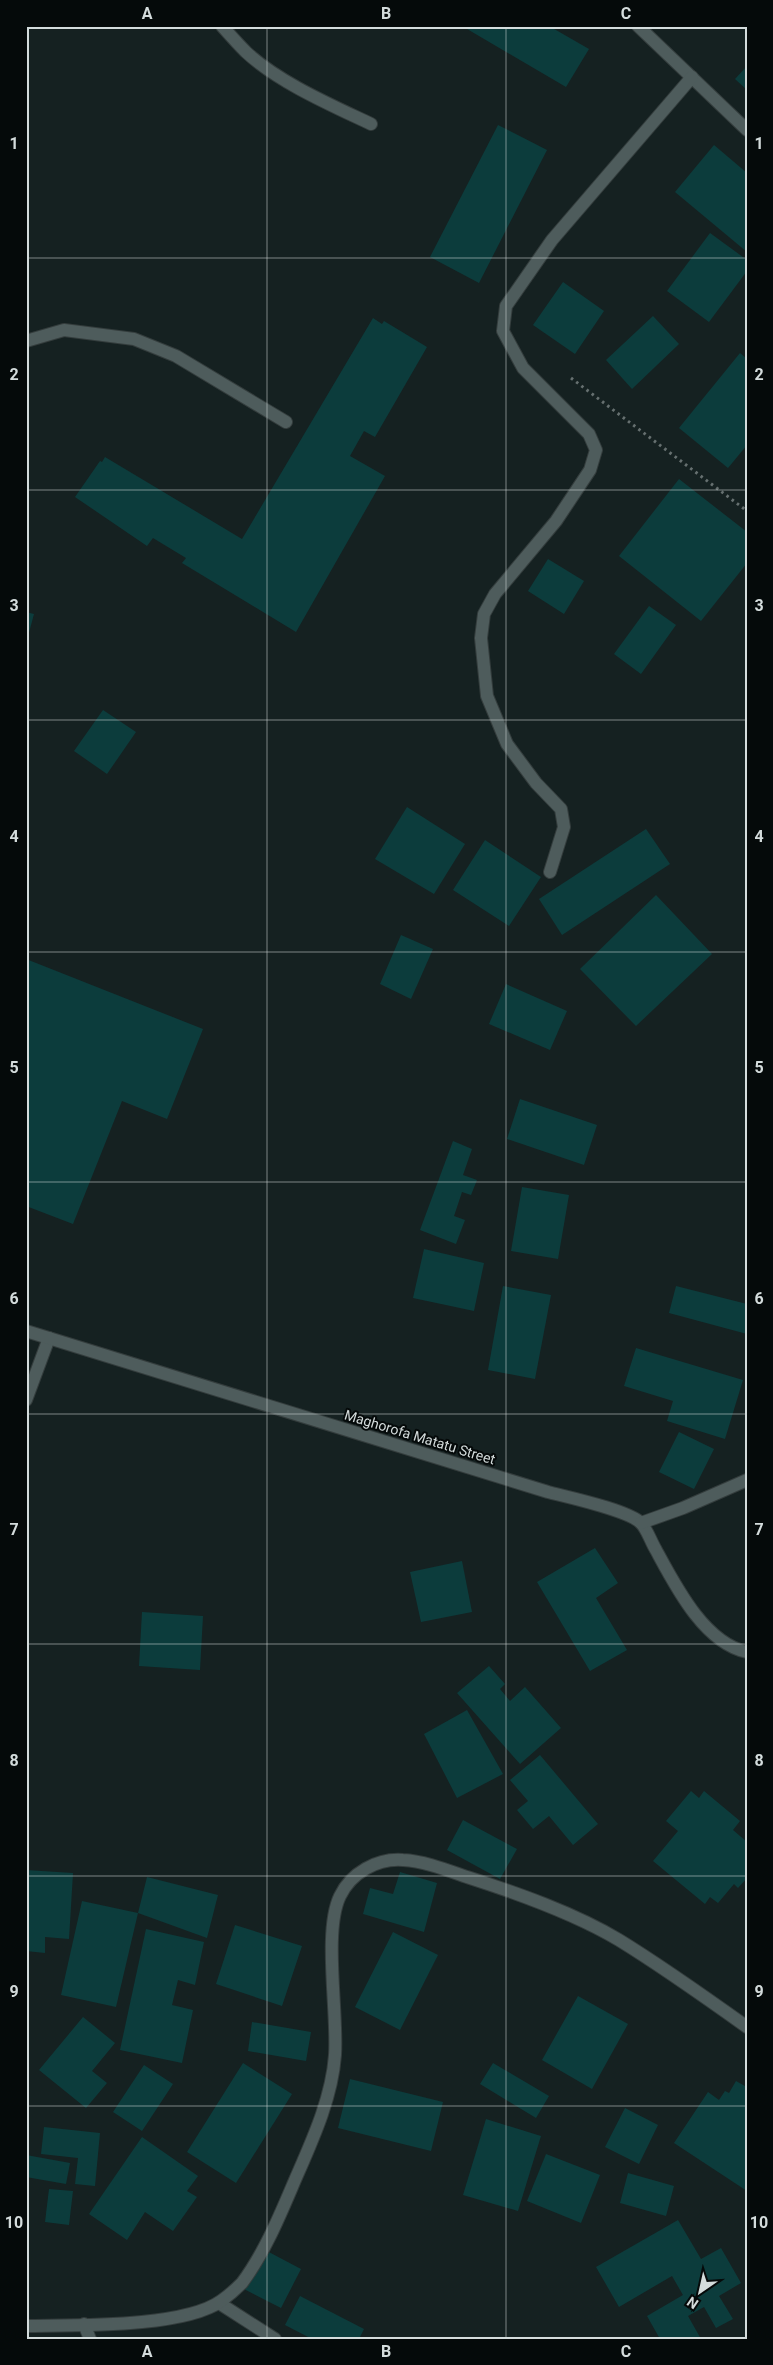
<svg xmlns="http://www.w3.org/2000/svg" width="773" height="2365" viewBox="0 0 773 2365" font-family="Roboto,sans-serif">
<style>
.building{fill:#0c3c3c}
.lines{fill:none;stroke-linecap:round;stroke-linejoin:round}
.lane-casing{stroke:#343d3d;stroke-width:14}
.street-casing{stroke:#343d3d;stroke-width:14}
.path{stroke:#667070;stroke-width:3;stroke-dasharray:2.5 4;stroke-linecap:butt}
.lane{stroke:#4e5c5c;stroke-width:12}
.street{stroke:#4e5c5c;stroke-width:12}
.grid{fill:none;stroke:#d4dcdc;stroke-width:1;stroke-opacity:0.55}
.labels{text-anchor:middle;stroke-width:4;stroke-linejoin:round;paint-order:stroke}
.street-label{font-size:14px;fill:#d4dcdc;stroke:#050a0a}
.neatline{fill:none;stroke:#d4dcdc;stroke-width:2}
.grid-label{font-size:16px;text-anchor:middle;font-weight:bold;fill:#d4dcdc}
</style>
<rect width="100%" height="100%" fill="#152121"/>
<g class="building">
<polygon points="462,26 549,26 589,49 566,87"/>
<polygon points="747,66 747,90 735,79"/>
<polygon points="498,125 547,150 479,283 430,257"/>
<polygon points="714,145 747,173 747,252 675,192"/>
<polygon points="710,233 747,260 747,271 709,322 667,291"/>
<polygon points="563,282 604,311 575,354 533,325"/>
<polygon points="653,316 679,344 632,389 606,360"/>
<polygon points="373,318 382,324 384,321 427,347 375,437 364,431 350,456 385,476 296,632 182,563 186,558 153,538 147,546 75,497 100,461 102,462 105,457 242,539"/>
<polygon points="740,353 747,359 747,445 728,468 679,428"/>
<polygon points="679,479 747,532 747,563 701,621 619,556"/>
<polygon points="548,559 584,581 564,614 528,591"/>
<polygon points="649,606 676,625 641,674 614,654"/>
<polygon points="26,612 34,614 27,640 26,640"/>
<polygon points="103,710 136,732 107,774 74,751"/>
<polygon points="407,807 465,844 434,894 375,859"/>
<polygon points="646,829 670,864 562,935 539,899"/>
<polygon points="485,840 541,877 509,926 453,890"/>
<polygon points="656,895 712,954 636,1026 580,969"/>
<polygon points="401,935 433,949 411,999 380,984"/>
<polygon points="26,959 203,1029 167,1119 122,1101 73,1224 26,1206"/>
<polygon points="506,984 567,1011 550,1050 489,1024"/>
<polygon points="520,1099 597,1125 584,1165 507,1139"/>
<polygon points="453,1141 472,1149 463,1175 477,1180 471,1195 462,1192 454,1216 465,1220 456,1244 420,1230"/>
<polygon points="522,1187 569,1195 558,1259 511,1251"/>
<polygon points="424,1249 484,1263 474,1311 413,1298"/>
<polygon points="503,1286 551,1295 535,1379 488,1370"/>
<polygon points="676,1286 747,1304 747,1334 669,1313"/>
<polygon points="636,1348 743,1380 725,1439 667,1421 673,1401 624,1386"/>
<polygon points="679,1432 714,1449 694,1489 659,1472"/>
<polygon points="595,1548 618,1583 596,1598 627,1650 590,1671 537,1582"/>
<polygon points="462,1561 472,1612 421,1622 410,1572"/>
<polygon points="142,1612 203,1616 200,1670 139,1666"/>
<polygon points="489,1666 505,1684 500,1689 510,1701 525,1687 561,1728 520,1764 457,1693"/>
<polygon points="467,1710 503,1774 457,1798 424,1734"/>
<polygon points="540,1755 598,1824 573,1845 549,1816 533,1829 517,1810 528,1801 510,1780"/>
<polygon points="691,1791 699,1798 704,1791 740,1821 733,1830 747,1842 747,1878 738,1888 734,1884 718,1903 710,1897 705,1904 653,1861 678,1831 666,1821"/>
<polygon points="463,1820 517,1849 500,1879 447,1850"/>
<polygon points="26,1870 73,1873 69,1939 45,1937 45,1953 26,1951"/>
<polygon points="400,1872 437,1883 424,1932 363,1914 370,1888 393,1894"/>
<polygon points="147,1877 218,1895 207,1938 138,1913"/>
<polygon points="82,1901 138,1913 116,2007 61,1995"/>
<polygon points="235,1925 302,1946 282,2006 216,1984"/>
<polygon points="146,1929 204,1942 195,1985 178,1980 172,2005 193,2010 182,2063 120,2050"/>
<polygon points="393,1932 438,1955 400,2030 355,2007"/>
<polygon points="578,1996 628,2024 592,2089 542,2060"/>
<polygon points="83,2017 115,2043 92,2071 107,2083 86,2108 39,2070"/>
<polygon points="252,2022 311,2032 306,2061 248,2051"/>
<polygon points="243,2063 292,2094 236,2183 187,2152"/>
<polygon points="493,2063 549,2096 536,2118 480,2084"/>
<polygon points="144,2065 173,2084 142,2131 113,2112"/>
<polygon points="350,2079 443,2102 431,2151 338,2128"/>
<polygon points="736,2081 745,2086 747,2083 747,2191 674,2143 708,2092 719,2100 725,2091 729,2093"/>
<polygon points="625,2108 658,2125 639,2164 605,2147"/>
<polygon points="486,2119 541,2136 518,2211 463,2195"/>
<polygon points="44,2127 100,2133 95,2186 75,2184 78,2158 41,2154"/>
<polygon points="142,2137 198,2176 187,2191 197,2197 173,2231 145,2212 127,2240 89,2214"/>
<polygon points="546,2154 600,2175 581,2223 527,2201"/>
<polygon points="26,2155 70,2163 66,2184 26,2177"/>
<polygon points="628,2173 674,2186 666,2216 620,2203"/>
<polygon points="49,2189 73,2191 69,2225 45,2222"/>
<polygon points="678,2220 701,2259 721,2248 741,2283 719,2296 733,2319 716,2328 704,2307 688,2316 701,2339 660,2339 647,2316 683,2295 672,2276 619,2307 596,2267"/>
<polygon points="265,2250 301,2269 281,2308 244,2289"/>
<polygon points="300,2296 364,2329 359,2339 312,2339 285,2325"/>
</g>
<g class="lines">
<defs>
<g id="lane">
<path d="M222,26C230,35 238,44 246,52C278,82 331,105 371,124"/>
<polyline points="26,341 64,330 134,339 176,356 286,422"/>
<polyline points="26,1400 49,1338"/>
</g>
<g id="street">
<polyline points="638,26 747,130"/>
<polyline points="550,872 564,827 561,809 536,783 507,744 487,696 481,638 484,614 495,594 556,521 590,470 596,450 589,434 523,368 503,331 506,306 552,240 692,77"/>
<path d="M26,1331L548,1492C567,1497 628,1510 641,1523C647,1529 651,1542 656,1550C675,1585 704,1643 747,1652"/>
<polyline points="641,1523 683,1508 747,1480"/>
<polyline points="219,2303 275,2339"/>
<polyline points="84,2324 90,2339"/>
<path d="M26,2326C74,2325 183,2328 221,2301C228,2296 236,2289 242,2283C265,2252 280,2215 295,2180C312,2141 332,2098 335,2055C338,2013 323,1931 340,1896C351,1873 377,1858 403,1860C424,1861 447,1870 467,1877C517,1893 574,1913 619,1940C663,1967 705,1997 747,2027"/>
</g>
</defs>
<use href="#lane" class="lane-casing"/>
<use href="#street" class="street-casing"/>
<polyline class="path" points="571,378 747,511"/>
<use href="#lane" class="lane"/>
<use href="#street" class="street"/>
</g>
<path class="grid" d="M267,26V2339M506,26V2339M26,258H747M26,490H747M26,720H747M26,952H747M26,1182H747M26,1414H747M26,1644H747M26,1876H747M26,2106H747"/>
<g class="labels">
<g class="street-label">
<text transform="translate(420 1437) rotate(17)" y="5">Maghorofa Matatu Street</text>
</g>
</g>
<rect width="773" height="2365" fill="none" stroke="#050a0a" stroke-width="55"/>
<g transform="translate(700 2292) rotate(214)" stroke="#050a0a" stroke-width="4" paint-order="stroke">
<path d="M0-4L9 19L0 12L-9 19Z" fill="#d4dcdc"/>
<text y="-8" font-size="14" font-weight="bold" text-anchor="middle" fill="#d4dcdc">N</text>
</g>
<rect x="28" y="28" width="718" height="2310" class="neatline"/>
<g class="grid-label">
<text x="147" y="19">A</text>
<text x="386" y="19">B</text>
<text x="626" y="19">C</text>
<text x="14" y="149">1</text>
<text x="759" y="149">1</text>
<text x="14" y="380">2</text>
<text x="759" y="380">2</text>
<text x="14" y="611">3</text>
<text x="759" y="611">3</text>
<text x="14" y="842">4</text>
<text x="759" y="842">4</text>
<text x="14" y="1073">5</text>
<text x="759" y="1073">5</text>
<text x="14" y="1304">6</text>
<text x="759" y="1304">6</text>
<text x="14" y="1535">7</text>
<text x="759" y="1535">7</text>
<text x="14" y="1766">8</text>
<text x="759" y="1766">8</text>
<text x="14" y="1997">9</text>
<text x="759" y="1997">9</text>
<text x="14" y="2228">10</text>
<text x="759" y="2228">10</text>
<text x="147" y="2357">A</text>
<text x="386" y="2357">B</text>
<text x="626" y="2357">C</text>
</g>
</svg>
